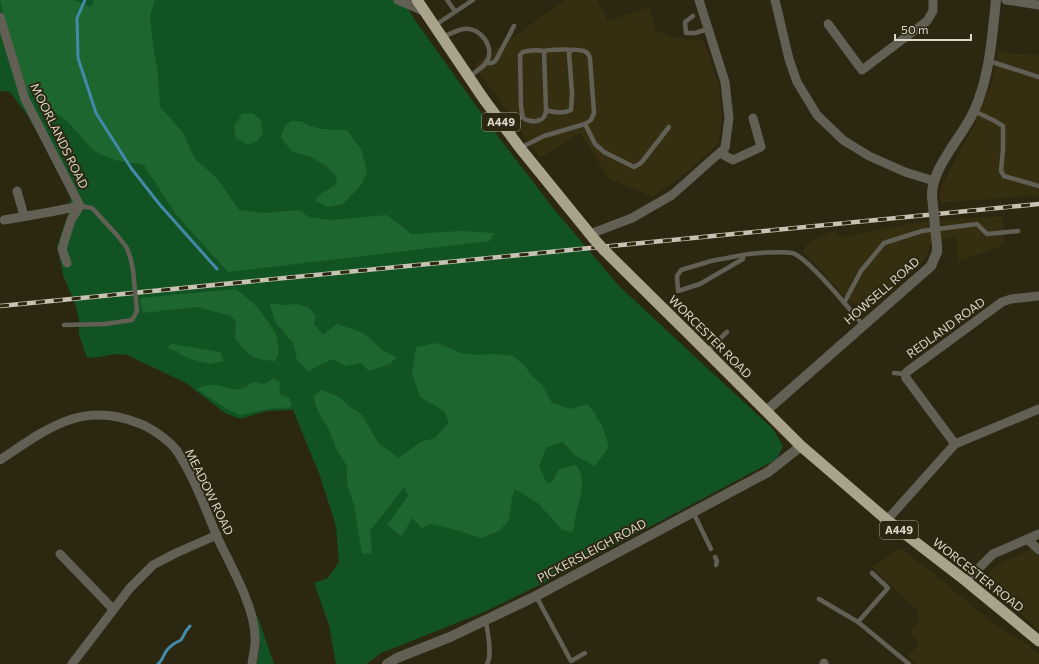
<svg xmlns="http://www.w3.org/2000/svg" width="1039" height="664" viewBox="0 0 1039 664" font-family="Commissioner,sans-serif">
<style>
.built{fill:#352e10}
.green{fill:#125323}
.forest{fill:#1e662f}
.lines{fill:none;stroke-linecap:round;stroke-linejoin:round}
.stream{stroke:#428aa9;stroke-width:3}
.service{stroke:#626055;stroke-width:4.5}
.minor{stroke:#626055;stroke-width:9}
.tertiary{stroke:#626055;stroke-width:10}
.trunk{stroke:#aaa38c;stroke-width:11}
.rail-casing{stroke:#c6c3b4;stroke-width:4.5}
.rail{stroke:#2c2711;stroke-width:3;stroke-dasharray:9;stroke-linecap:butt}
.service-bridge{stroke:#626055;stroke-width:4.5}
.tertiary-bridge{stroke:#626055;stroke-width:10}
.trunk-bridge{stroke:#aaa38c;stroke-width:11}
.labels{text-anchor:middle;stroke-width:4;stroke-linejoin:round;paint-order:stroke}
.shield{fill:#2c2711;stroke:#a6a393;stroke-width:1}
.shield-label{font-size:11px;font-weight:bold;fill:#dbd8cb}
.street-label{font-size:12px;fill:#dbd8cb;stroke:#2c2711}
</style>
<rect width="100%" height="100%" fill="#2c2711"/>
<g class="built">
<polygon points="565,0 597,0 608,21 649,7 656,30 673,37 704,41 719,87 722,117 719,143 688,171 653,197 608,178 581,133 540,158 474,65"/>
<polygon points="998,52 1039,55 1039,195 940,203 940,189 975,123 991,85"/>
<polygon points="1003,216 1004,245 958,262 956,237 943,239 930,245 927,255 920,263 872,305 860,308 846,298 817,265 802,252 809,242 835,231 840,237 927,221"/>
<polygon points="900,548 928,569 992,622 1028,645 1039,655 1039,664 916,664 908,656 919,644 909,632 920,620 916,616 919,612 872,567"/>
<polygon points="1031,549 1039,557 1039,630 983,582 995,566"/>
</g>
<g class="green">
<polygon points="0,0 402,0 417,23 497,135 553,208 619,286 773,429 783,446 777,459 552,579 484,612 381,653 366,664 336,664 329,625 314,583 328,578 339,562 336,526 320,476 293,410 267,411 240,419 225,413 186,383 127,355 114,354 100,357 87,358 79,335 79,321 76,306 63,275 57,246 68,215 71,196 28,116 10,92 0,91"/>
<polygon points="257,614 274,664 257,664 260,645"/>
</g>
<g class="forest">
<polygon points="0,0 74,0 91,7 94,0 155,0 150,16 154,52 158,74 160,107 182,131 195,159 217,178 239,210 265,213 299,210 309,217 330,220 387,215 411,234 460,231 494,233 490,241 228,272 175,213 144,165 114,160 94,151 69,123 28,91 5,22"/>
<polygon points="252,113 261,120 263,133 257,141 248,145 236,138 234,126 242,114"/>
<polygon points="291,121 301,121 310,126 321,129 347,130 361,149 367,171 362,184 343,204 327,207 315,200 322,193 335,185 337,177 326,166 311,157 292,152 281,137 285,126"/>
<path d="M236,289L255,305L267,320L276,334L279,353L275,361C252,360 248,355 235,338L236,322L231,316L197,307L143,313L140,298Z"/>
<polygon points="269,303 285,305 297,304 309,308 316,316 314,324 323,335 337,324 358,331 370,338 381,350 397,357 390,364 369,371 360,363 345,366 333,359 308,371 297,360 293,343 276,323"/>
<path d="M437,343L461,353L475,355L496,354L513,356L525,366L531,375L542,385L552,403L571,409L588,404L602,425L609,447L595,466L574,455L563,442L546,447L539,467L547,483L553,481L559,469L576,465C587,478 580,496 577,510C575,517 574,525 573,532L562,530L539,504L515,489L512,497L509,520L499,531L481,538L453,529L431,524L422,528L412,518L402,536L387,525L408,496L404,487L370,531L372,553L362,554L354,505L347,484V466L337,450L329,430L318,411L313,397L321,390L340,397L346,404L361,414L379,444L399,458L420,442L435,438L449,423L444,411L420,397L412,373L416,347Z"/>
<polygon points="172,344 221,352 223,361 210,364 190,359 167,347"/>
<path d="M273,379L281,383L279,392L282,396L290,398L292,407L268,409L240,415L228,410L197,389C202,387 208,384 213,385C232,386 235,396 253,382L264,384Z"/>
</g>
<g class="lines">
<g class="stream">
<polyline points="85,0 77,18 78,58 96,113 131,168 160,205 217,269"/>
<path d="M158,664C162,661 163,657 165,653C169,646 175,643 181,640L186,631L190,626"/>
</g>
<g class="service">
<polyline points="447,0 455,11"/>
<polyline points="693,16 685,22 686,33 695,33 708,29"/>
<polyline points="434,26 473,0"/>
<path d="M443,37C450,34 457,30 464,29C481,27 496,48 486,63C482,68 474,73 469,77"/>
<path d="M544,51C537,50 530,50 523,52L520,55L521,107L523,118C532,124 546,122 546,110"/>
<polyline points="989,61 1039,77"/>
<path d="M486,62C490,64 493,64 496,60L514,26"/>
<polyline points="974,111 995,121 1003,126 1003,149 1001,171 1004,176 1039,186"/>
<polyline points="585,124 595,144 604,152 634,167 641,163 669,127"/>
<path d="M520,148L544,136L585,124L591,120L594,113L590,58C589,55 588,52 584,51C577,49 551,49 544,51L546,110C555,113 563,114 571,110L572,93L569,53L572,50"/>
<polyline points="80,206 92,208 117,235 127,248 131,260 133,270"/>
<path d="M743,255L711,261L681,270L677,276L678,291L700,284L743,259V255C750,253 785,251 792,253C807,256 851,311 863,325"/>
<polyline points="844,303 861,271 884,243 922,231 977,224 987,234 1018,231"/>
<polyline points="64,325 105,324 132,320 137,311"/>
<polyline points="707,351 727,332"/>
<polyline points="894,373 905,374"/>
<polyline points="693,512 711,549"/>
<polyline points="715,557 717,561 716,565"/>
<polyline points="536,596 571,661 585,653"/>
<polyline points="819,599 858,622 909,664"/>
<path d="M486,620C487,631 493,655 487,664"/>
<polyline points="858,622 888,588 872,573"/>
</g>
<g class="minor">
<polyline points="398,0 424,11"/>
<polyline points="775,0 789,59 797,82 817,115 843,140 869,156 905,172 934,181"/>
<polyline points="1006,0 1039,5"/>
<polyline points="0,17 25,99 80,206 71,220 62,249 67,263"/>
<polyline points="828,24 862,70 927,21 933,11 933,0"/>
<polyline points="720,153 733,160 761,147 753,118"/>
<polyline points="17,191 24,216"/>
<polyline points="4,220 50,212 80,206"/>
<polyline points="590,234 632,218 672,195 725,148 729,118 725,82 699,0"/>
<polyline points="955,444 906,378 905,374 908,371 1002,302 1011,299 1039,296"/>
<path d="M0,460C45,430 81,400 138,423C150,427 169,440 177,451C194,477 206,510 218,539C231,566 255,608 255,637C256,646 253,655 252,664"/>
<polyline points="887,520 955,444 1039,409"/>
<polyline points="1027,539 1039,550"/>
<polyline points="60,554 113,609"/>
<polyline points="966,581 993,554 1039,534"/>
<polyline points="824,663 824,664"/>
<polyline points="72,664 130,588 153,565 176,553 217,535"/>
</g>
<g class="tertiary">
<path d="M932,196C931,168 963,136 974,111C990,76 992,37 996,0"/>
<polyline points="766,411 931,266 937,252 937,246"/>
<polyline points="387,664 397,658 450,637 536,596 768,472 801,446"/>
</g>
<g class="trunk">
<polyline points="417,0 483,98 520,148 594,239"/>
<polyline points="604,250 688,333 801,446 887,520 966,581 1039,641"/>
</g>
<defs>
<polyline id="rail" points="0,306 1039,204"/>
</defs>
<use href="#rail" class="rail-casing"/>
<use href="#rail" class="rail"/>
<polyline class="service-bridge" points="133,270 137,311"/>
<polyline class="tertiary-bridge" points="932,196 937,246"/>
<polyline class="trunk-bridge" points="594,239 604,250"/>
</g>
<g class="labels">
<g class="shield">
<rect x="482" y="113" width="38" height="18" rx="3"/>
<rect x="880" y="521" width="38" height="18" rx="3"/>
</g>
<g class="shield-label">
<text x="501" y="126">A449</text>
<text x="899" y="534">A449</text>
</g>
<g class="street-label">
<text transform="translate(59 136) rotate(64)" y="4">MOORLANDS ROAD</text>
<text transform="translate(882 291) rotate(-41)" y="4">HOWSELL ROAD</text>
<text transform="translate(946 328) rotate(-36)" y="4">REDLAND ROAD</text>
<text transform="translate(710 337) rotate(45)" y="4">WORCESTER ROAD</text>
<text transform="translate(209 492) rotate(64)" y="4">MEADOW ROAD</text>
<text transform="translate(592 551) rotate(-28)" y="4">PICKERSLEIGH ROAD</text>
<text transform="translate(978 575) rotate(38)" y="4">WORCESTER ROAD</text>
</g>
</g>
<path d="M895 34v6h76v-6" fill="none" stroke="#dbd8cb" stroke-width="2"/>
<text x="901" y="34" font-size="12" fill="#dbd8cb" stroke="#2c2711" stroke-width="3" paint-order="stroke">50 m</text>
</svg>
